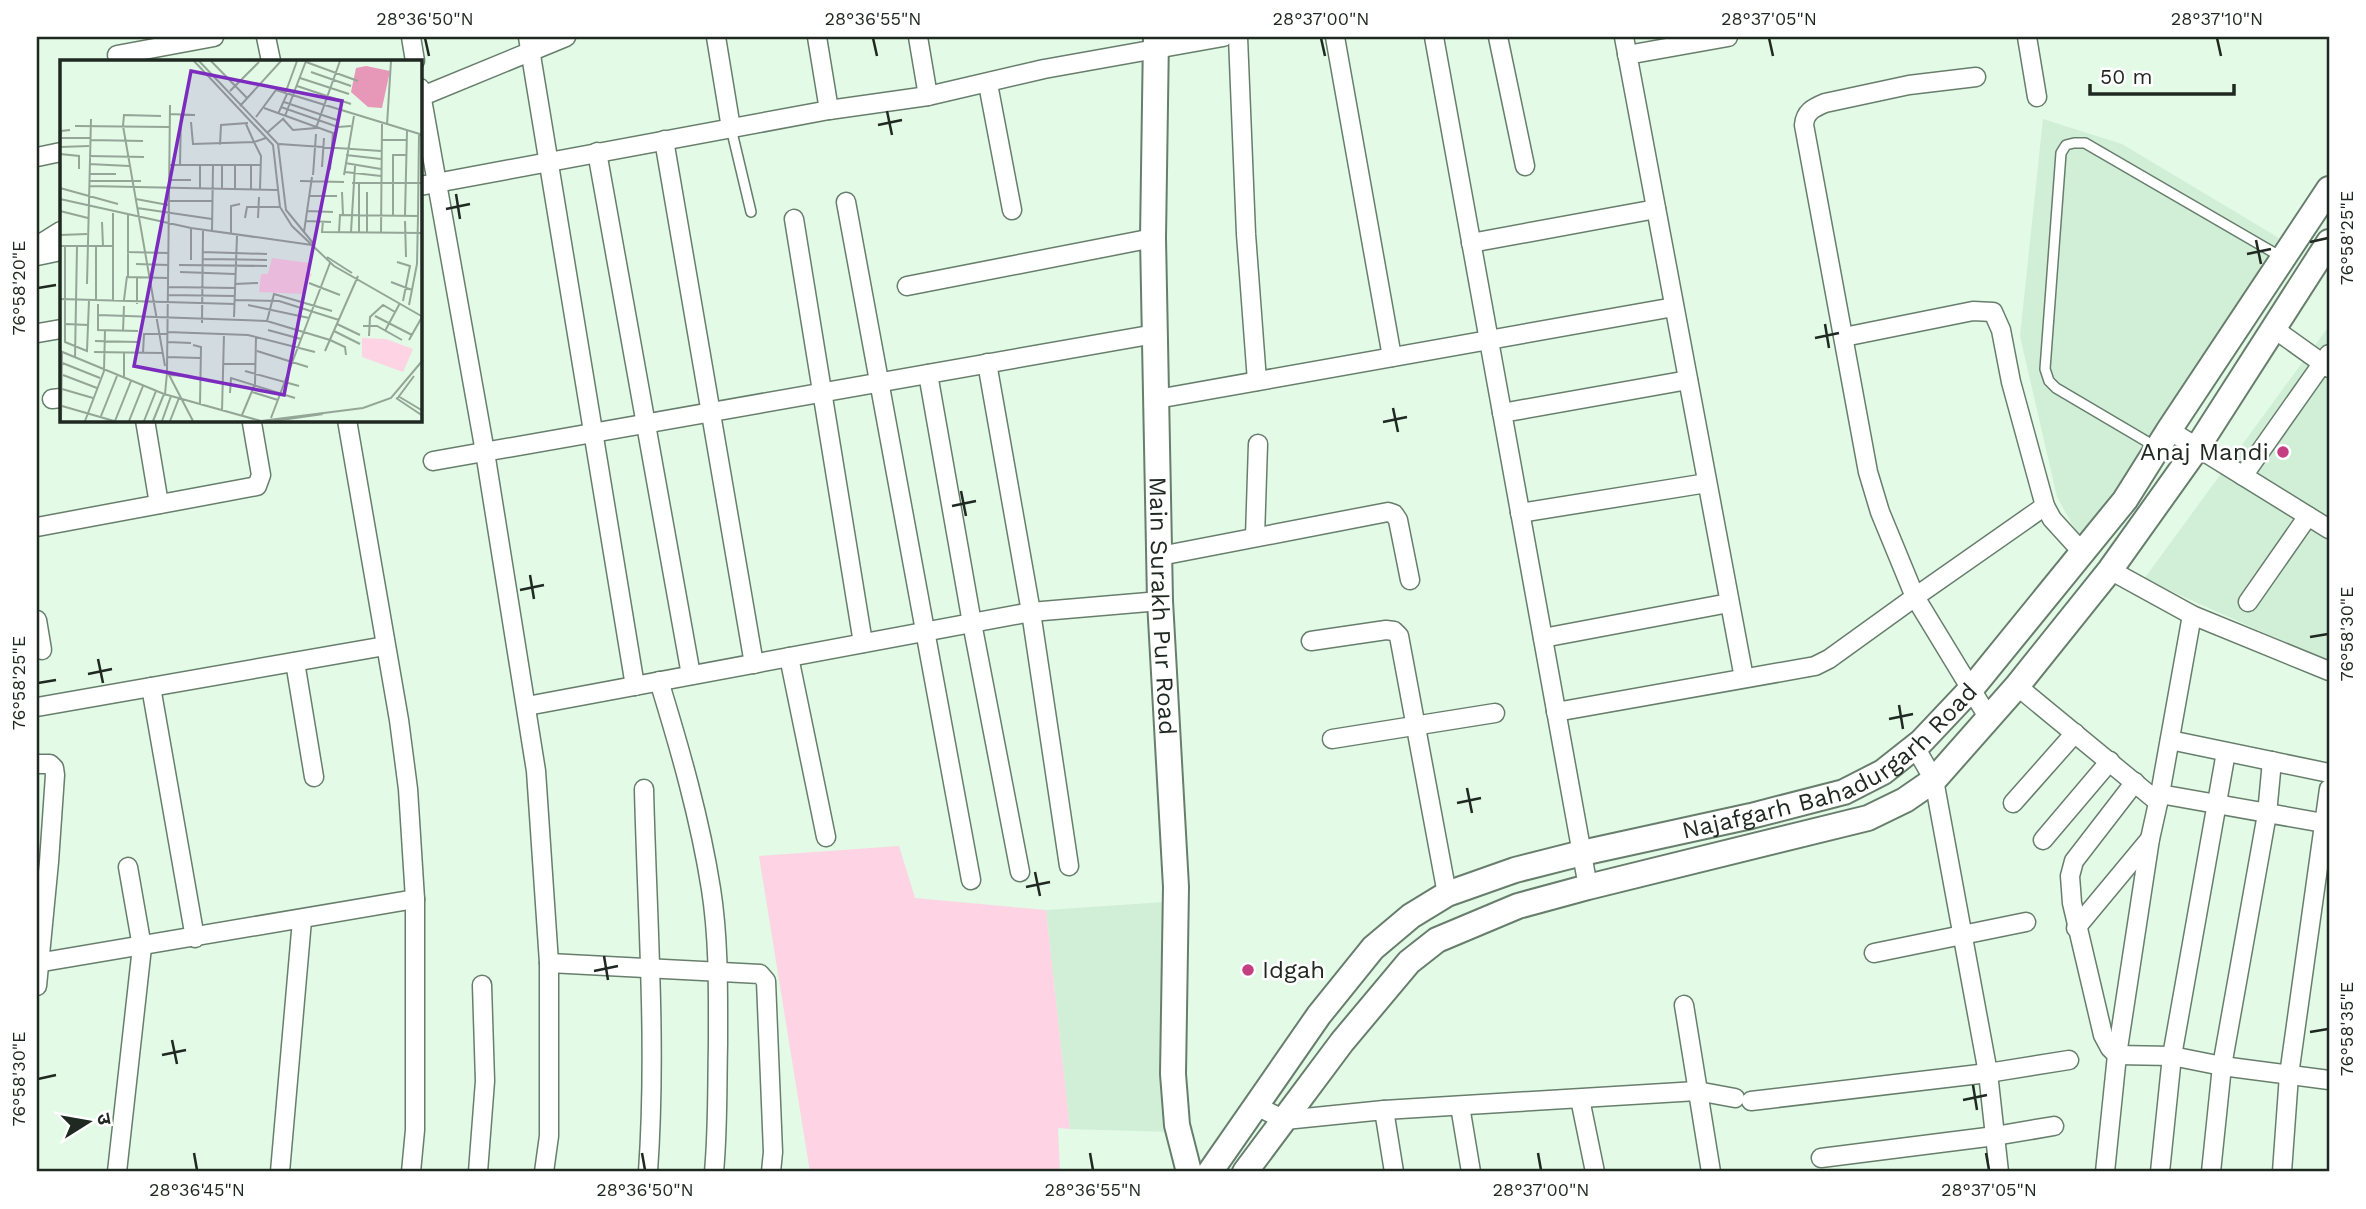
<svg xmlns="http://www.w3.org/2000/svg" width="2366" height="1209" viewBox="0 0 2366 1209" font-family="'Work Sans','Noto Sans Devanagari',sans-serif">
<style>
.built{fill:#d0efd6}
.green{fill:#fed3e3}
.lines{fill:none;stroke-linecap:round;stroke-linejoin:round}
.lane-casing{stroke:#687e6d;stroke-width:12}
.street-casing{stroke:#687e6d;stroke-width:21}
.secondary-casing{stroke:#687e6d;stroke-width:28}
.lane{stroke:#fff;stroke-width:9}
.street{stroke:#fff;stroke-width:18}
.secondary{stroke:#fff;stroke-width:24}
.ticks{fill:none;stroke:#1f2821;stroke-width:2.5}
.poi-dot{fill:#c43f82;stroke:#fff;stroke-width:2.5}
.labels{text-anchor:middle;stroke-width:5;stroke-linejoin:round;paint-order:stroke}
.poi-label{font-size:24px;fill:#1f2821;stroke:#fff;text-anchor:end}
.street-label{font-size:24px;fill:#1f2821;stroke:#fff}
.inset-road{fill:none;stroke:#94a697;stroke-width:2}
.view{fill:#7b2cbf;fill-opacity:0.15;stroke:#7b2cbf;stroke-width:3.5}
.inset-edge{fill:none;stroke:#1f2821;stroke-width:3.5}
.neatline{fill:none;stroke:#1f2821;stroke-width:2.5}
.ticks-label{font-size:18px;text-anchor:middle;fill:#1f2821}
</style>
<rect width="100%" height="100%" fill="#e2fae6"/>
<g class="built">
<polygon points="2043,119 2122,144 2279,238 2083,544 2057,497 2020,336"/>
<polygon points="2329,326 2329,662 2144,579"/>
<polygon points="1165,902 1171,1132 1070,1129 1046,910"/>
</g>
<polygon class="green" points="899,846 915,898 1046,910 1070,1129 1058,1128 1060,1172 810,1172 759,856"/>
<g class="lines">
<defs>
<g id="lane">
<polyline points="731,128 751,212"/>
<polyline points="2156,447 2056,388 2049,381 2045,369 2061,153 2066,145 2074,143 2085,143 2283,258"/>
</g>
<g id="street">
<polyline points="266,37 271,61"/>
<polyline points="411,37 415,61"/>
<polyline points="528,37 635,686"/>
<polyline points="716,37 731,128"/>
<polyline points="817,37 829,110"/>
<polyline points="918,37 928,96"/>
<polyline points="1238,37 1246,234 1257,381"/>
<polyline points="1335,37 1392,357"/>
<polyline points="1434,37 1588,887"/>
<polyline points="1498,37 1525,166"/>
<polyline points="1624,37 1744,678"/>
<polyline points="2027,37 2037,97"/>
<polyline points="117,55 214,37"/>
<polyline points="1627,55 1728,37"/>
<path d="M1976,77L1909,85L1825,103C1813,108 1805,112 1804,125L1868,472L1880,512L1915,597L2045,506"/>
<polyline points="988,84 1012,210"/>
<polyline points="420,88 485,452 536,771 549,963 549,1136 544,1172"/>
<polyline points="420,97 566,37"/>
<polyline points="664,140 754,664"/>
<polyline points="597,152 691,675"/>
<polyline points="37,157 61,152"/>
<polyline points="420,186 829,110 928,96 1044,69 1223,37"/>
<polyline points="846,202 971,880"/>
<polyline points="794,219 863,643"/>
<polyline points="1471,243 1656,209"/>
<polyline points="37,246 61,231"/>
<polyline points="37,256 61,251"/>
<polyline points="907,286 1153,238"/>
<polyline points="2273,328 2329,368"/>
<polyline points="38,333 61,329"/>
<polyline points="1844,337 1973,311 1993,312 2001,330 2011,382 2045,506 2052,519 2083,553"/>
<polyline points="987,363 1031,612 1069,866"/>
<polyline points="928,374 972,623 1020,872"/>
<polyline points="52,399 61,398"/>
<polyline points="1157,399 1674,307"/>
<polyline points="1502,413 1688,380"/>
<polyline points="145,420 159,504"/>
<polyline points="347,420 399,720 408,789 415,899 415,1130 411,1172"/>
<polyline points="2169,430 2329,529"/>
<polyline points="433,461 1155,334"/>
<polyline points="2243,476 2329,354"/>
<polyline points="1520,513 1707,483"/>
<polyline points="37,527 257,486 261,475 252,423"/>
<polyline points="1255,537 1258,444"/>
<polyline points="1160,556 1388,512 1394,514 1398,520 1410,580"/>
<polyline points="2110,570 2192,615 2329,671"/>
<polyline points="2248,602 2308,516"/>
<polyline points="37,620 42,650"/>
<polyline points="1543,638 1729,603"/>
<polyline points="1311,641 1386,630 1394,631 1399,636 1447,894"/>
<polyline points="789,657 826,837"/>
<polyline points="295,662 314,777"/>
<path d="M659,681C680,749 700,819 711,889C719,940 718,992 718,1044C717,1087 718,1129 714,1172"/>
<polyline points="2017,686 2158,802"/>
<polyline points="151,687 195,938"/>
<polyline points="527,706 1031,612 1160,601"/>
<polyline points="37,707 385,646"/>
<polyline points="1556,712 1815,666 1829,659 1915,597 1988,717"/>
<polyline points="1332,739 1495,713"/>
<polyline points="2170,740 2329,773"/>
<polyline points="1915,747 1934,780 1988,1073 1999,1172"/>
<polyline points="37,764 50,764 54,768 55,775 49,862 37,986"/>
<polyline points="2135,782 2074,861 2070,876 2072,903 2103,1035 2110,1048 2117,1055 2172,1056 2222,1066 2329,1080"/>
<path d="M644,789C647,916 657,1044 648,1172"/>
<polyline points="2160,794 2329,824"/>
<polyline points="2013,803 2075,733"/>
<polyline points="2043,840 2110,761"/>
<polyline points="2076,928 2150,839"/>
<polyline points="1874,953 2026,922"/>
<polyline points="37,963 415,899"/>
<polyline points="549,963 760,974 766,981 773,1152 771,1172"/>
<polyline points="1684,1005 1711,1172"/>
<polyline points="1580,1099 1595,1172"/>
<polyline points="1751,1101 1988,1073 2069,1060"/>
<polyline points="1256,1106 1285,1120 1384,1110 1697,1091 1735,1098"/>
<polyline points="1460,1106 1471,1172"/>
<polyline points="1384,1110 1394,1172"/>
<polyline points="1821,1158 1995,1136 2054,1126"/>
<polyline points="117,1172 142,947 128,867"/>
<polyline points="280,1172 302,920"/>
<polyline points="478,1172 485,1081 482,985"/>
<polyline points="2105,1172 2117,1055 2150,839 2160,794 2192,615"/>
<polyline points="2160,1172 2172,1056 2226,752"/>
<polyline points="2211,1172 2222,1066 2267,814 2272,761"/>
<polyline points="2282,1172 2289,1075 2329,789"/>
</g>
<g id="secondary">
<path id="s1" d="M1156,37L1153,238L1160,601L1176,887L1173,1074L1177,1125L1189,1172"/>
<path id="s2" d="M1210,1172L1319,1015L1373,948L1411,916L1447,894L1515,870L1582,853L1751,816L1844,792L1883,772L1921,742L1972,688L2125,500L2169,430L2329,189"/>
<polyline points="1245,1172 1342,1042 1409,962 1437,940 1518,906 1588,887 1868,818 1905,800 1934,780 2017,686 2110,570 2197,448 2329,242"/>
</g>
</defs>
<use href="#lane" class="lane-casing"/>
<use href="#street" class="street-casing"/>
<use href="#secondary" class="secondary-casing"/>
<use href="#lane" class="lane"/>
<use href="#street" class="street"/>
<use href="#secondary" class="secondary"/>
</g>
<path class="ticks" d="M425,38L429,56M873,38L877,56M1321,38L1325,56M1769,38L1773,56M2217,38L2221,56M887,111L892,135M878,125L902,120M456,194L460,219M446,209L470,204M2256,240L2261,264M2310,242L2328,238M2247,254L2271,249M38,288L56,285M1825,324L1829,348M1815,338L1839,333M1393,408L1398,432M1383,422L1407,417M961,491L966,516M952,506L976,501M530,575L534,599M520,590L544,585M2310,637L2328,634M98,659L103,683M88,674L112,669M38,683L56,680M1899,705L1903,729M1889,719L1913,714M1467,788L1472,813M1457,803L1481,798M1035,872L1040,896M1026,887L1050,882M604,956L608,980M594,971L618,966M2310,1032L2328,1029M172,1040L177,1064M162,1055L186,1050M38,1079L56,1075M1973,1085L1977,1110M1963,1100L1987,1095M194,1153L197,1170M642,1153L645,1170M1090,1153L1093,1170M1538,1153L1541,1170M1986,1153L1989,1170"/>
<g class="poi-dot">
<circle cx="2283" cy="452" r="7"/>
<circle cx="1248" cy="970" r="7"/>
</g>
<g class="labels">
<g class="poi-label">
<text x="2269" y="460">Anaj Mandi</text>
<text x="1262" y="978" text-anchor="start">Idgah</text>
</g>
<g class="street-label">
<text dy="8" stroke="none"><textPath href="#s1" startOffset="569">Main Surakh Pur Road</textPath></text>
<text dy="8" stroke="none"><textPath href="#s2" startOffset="780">Najafgarh Bahadurgarh Road</textPath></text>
</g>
</g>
<g transform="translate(60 60)">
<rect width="362" height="362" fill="#e2fae6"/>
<path d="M212,198L249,203L246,212L252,214L243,234L199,232L201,214H208ZM302,278L326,279L353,289L343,312L302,297Z" fill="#fed3e3"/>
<path d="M306,6L330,11L322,48L308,47L291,32L296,8Z" fill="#e797b8"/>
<path class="inset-road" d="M134,1L213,85L220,147L232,166L274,206L363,257M139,1L218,84L226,150L253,183M151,1L187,38M246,2L298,21M251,12L291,26M240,18L289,34M237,26L291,44M170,31L199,2M225,34L237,1M224,42L277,60M110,45L107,311L133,361M180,46L221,1M221,47L278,67L291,66M204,48L273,73L270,110M109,54L135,55M218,54L227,34M101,56L64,55L63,66L105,306M225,56L246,1M196,57L216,30L363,75M223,59L233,70L256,68L280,1M131,62L133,84L194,82L186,64M327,65L331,1M15,66L109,67M208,72L224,58M0,78H30M30,80L83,81M322,80H347M219,84L321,91M160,85L161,65L188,63M0,87L29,86M0,91L1,71L10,70M0,94L19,96V109M286,95L321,99M29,96L84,97M285,103L321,109M29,104L69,106M109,105H200M120,105L121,54M262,107L264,78M285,112L321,116M29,114H56M253,115L256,74M284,115L294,56M108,120H131M29,121H81M240,121L284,122M292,123H363M333,123V95H346M29,126L217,130M0,128L58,144M140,129V105M162,129V105M175,129V105M191,129V105M200,129L201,96L194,82L206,78M282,132L283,155M307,132V172M249,136H277M0,139L131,168L252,185M76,139L108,145M108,141H152M77,148L152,159M0,151L28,158M247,151L273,152M53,153V240M68,155V217L107,218M333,155V123M345,155L347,71M185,158L187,147H220M198,158L199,137M246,161L271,162M263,161L262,172L363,173M345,161L346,197M42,162L43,186M131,168V200M152,172L153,105M244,172L252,117M279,172L280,155L358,156L359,74M291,172L295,106M299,172V124M321,173L322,64M0,175L27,174M171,175V146L180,144M0,186H54M5,186V282L27,291L29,240M67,192L108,193M143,192L207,194M267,197L292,213M143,199L207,200M337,202L350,206L343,241M76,204L108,205M119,205L207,206M120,212L175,214M331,222L352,230M249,223L280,235M27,224L31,59M175,224L198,223M107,227L175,228M107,235L175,236M0,239L175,244M36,240V186M64,240L67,216M175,240L219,241L279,260M38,244V270L78,271M77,244V217M188,245L249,258M349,245L357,204L358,156M38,255L207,261L270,280L285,287L286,295M315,256L352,275M174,257L177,176M207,261L214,234L272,251M142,263L143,170M6,264L28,265M277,264L300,275M303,266H317L342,280M208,270L241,279M63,271L64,246M274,271L300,284M325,271L340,243M107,272L188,275L255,292M309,276L310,257L323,245L335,252M349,280L362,257M35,281L77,282M107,282L131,283M133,285L141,287L140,344M0,291L104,334L201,361M197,291L248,307M265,291L298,216M34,292L102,293M83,293L84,274H107M107,297L140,298M15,298L17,186M0,302L40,318M163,304H195M185,311L239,326M3,315L37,328M109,315L131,316M64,318V292M2,329L33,338M192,332L218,340M170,333L171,318L235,338M105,334L107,313M338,336L363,351M336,338L363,356M337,339L354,316M2,346L54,361M162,351L164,274M182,355L195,324L196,276M41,356L57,316M211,358L270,203M1,361L2,292M25,361L44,311L45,270M55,361L71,321M69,361L83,326M84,361L96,331M93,361L104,334M102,361L111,336M110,361L119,338M201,361L303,348L331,338L363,300M214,361L263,354"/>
<path class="view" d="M131,11L282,41L224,335L74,306Z"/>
<rect width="362" height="362" class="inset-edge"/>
</g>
<rect width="2366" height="1209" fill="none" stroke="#ffffff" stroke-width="77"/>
<g transform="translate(88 1122) rotate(79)" stroke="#ffffff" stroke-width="5" paint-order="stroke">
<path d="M0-5L12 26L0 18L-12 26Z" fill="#1f2821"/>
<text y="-10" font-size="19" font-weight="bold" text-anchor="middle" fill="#1f2821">उ</text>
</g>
<path d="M2090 84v10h144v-10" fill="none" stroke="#1f2821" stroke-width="3.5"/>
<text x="2100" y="84" font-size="21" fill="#1f2821" stroke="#ffffff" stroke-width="5" paint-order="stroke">50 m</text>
<rect x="38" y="38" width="2290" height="1132" class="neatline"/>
<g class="ticks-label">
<text x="425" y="25">28°36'50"N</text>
<text x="873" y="25">28°36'55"N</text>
<text x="1321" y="25">28°37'00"N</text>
<text x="1769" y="25">28°37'05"N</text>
<text x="2217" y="25">28°37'10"N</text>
<text transform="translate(2347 238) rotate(-90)" y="6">76°58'25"E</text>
<text transform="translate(19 288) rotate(-90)" y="6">76°58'20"E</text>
<text transform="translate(2347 634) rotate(-90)" y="6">76°58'30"E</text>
<text transform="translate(19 683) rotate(-90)" y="6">76°58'25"E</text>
<text transform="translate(2347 1029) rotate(-90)" y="6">76°58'35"E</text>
<text transform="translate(19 1079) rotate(-90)" y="6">76°58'30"E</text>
<text x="197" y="1196">28°36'45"N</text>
<text x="645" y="1196">28°36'50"N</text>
<text x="1093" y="1196">28°36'55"N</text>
<text x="1541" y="1196">28°37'00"N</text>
<text x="1989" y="1196">28°37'05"N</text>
</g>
</svg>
